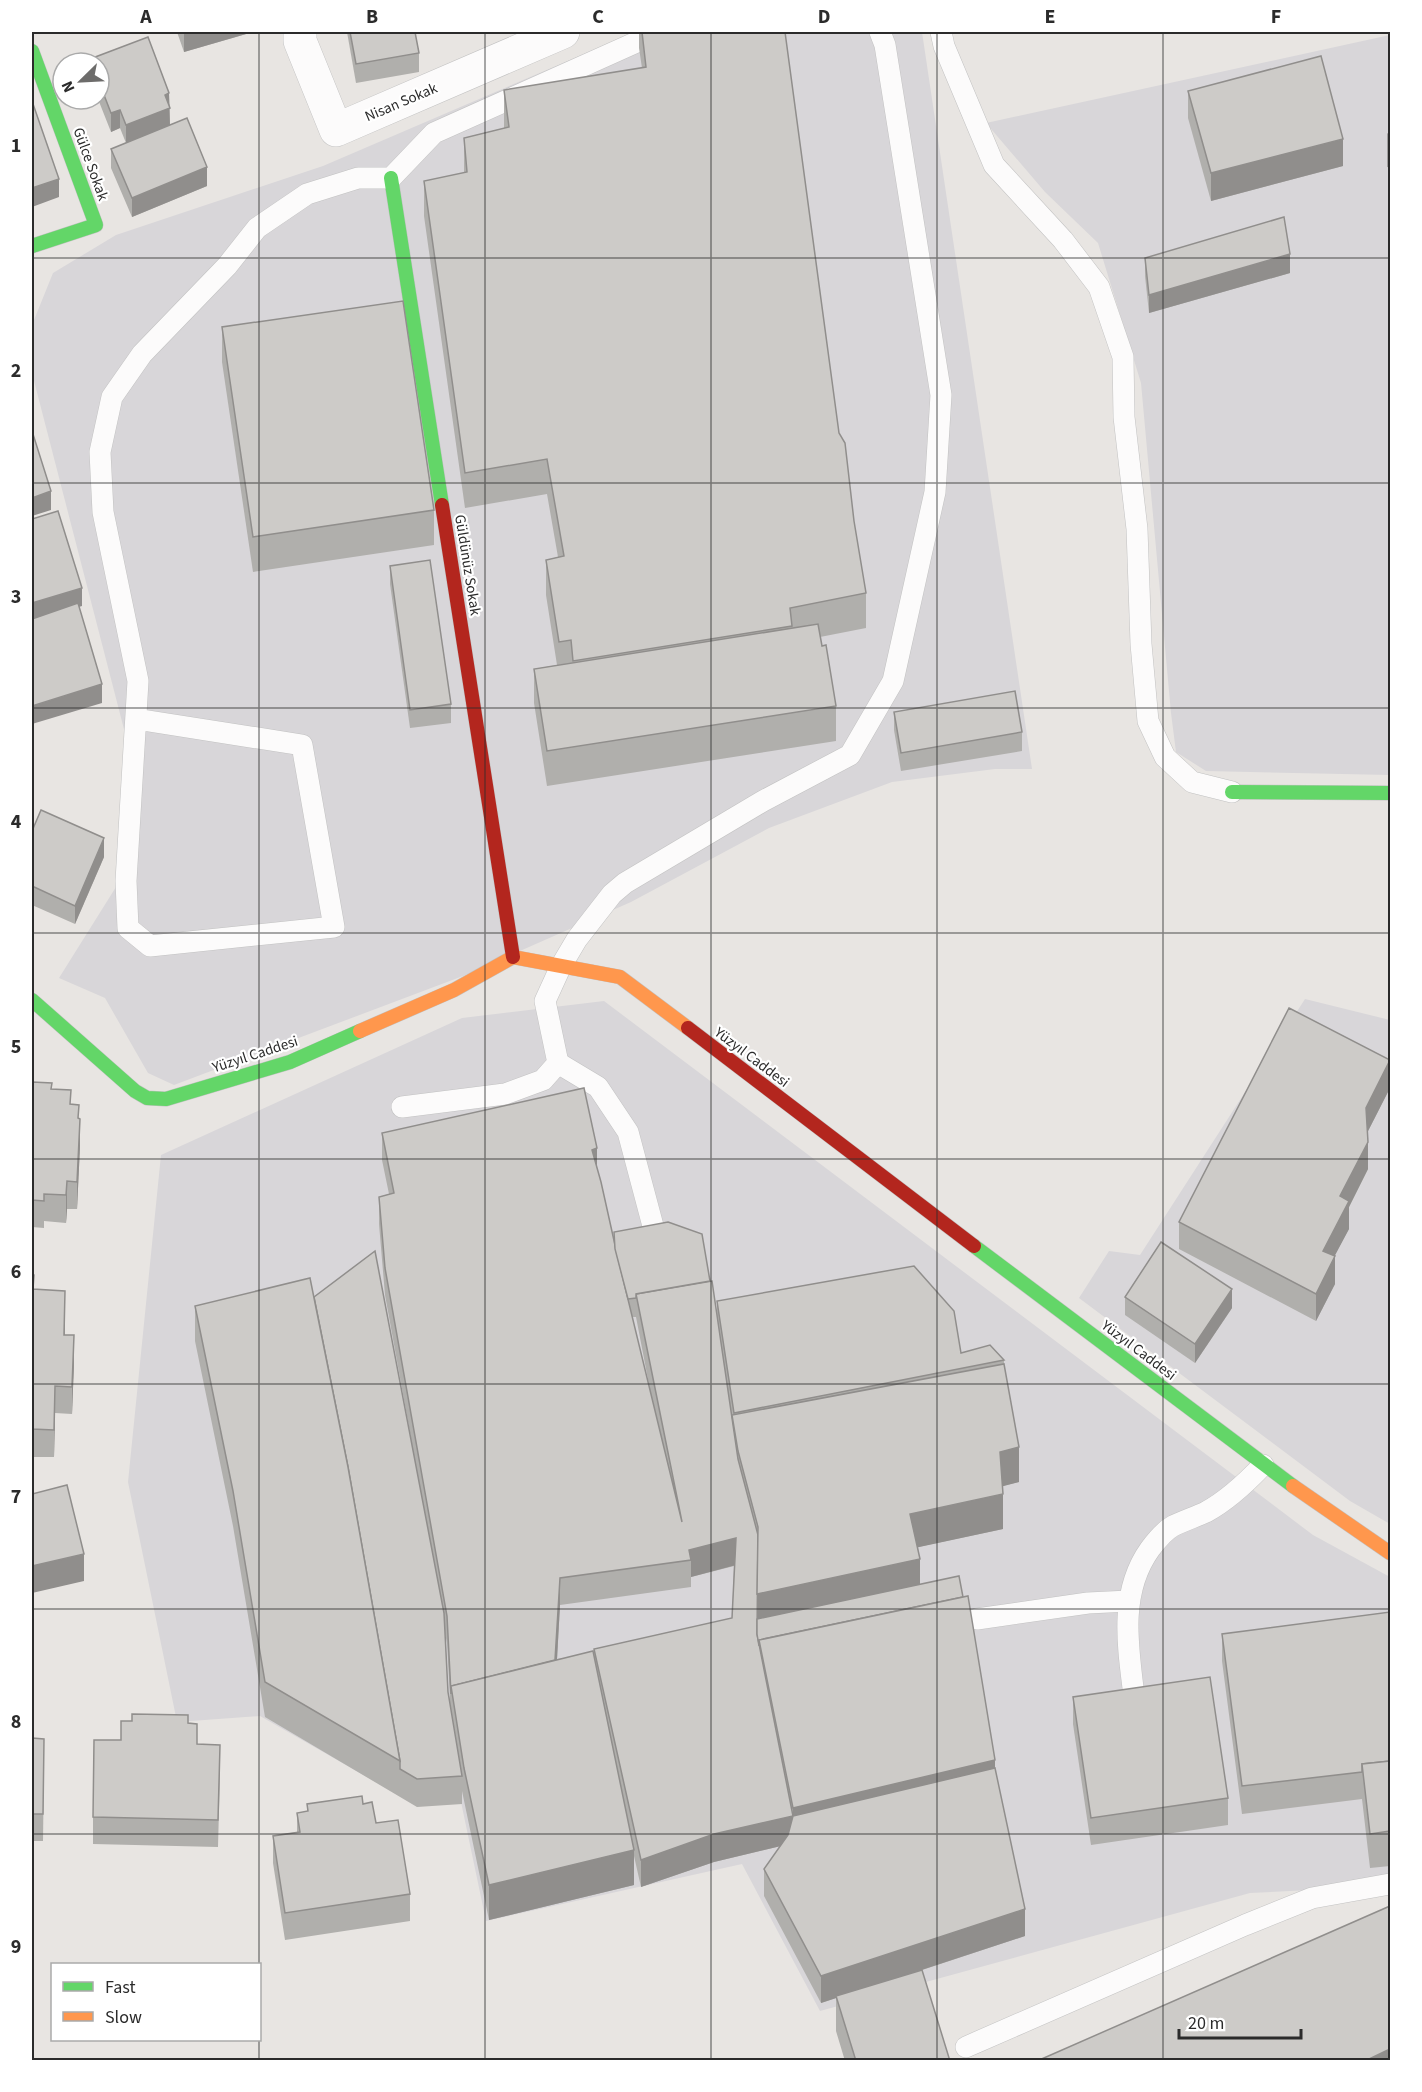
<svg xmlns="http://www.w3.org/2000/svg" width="1422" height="2092" viewBox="0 0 1422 2092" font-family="'Source Sans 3',sans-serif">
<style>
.industrial{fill:#d8d6d9}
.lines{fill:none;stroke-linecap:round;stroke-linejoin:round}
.lane-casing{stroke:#c2c2c2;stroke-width:22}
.street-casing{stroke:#c2c2c2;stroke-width:34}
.fast-casing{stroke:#c2c2c2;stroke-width:15}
.slow-casing{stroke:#c2c2c2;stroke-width:15}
.jam-casing{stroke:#c2c2c2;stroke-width:15}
.lane{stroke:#fcfbfb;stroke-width:21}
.street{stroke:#fcfbfb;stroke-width:33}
.fast{stroke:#63d668;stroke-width:14}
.slow{stroke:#ff974d;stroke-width:14}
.jam{stroke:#b3261e;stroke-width:14}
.wall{fill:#b0afac;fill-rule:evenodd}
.shaded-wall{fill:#908e8c}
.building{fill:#cdcbc8;stroke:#908e8c;stroke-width:1.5}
.grid{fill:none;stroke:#2b2b2b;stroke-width:1.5;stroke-opacity:0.55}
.labels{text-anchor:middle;stroke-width:4.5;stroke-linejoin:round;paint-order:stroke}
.street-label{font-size:15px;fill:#2b2b2b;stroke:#fff}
.neatline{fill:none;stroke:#2b2b2b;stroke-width:2}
.grid-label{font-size:20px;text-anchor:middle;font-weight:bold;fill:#2b2b2b}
</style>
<rect width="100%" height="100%" fill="#e8e5e2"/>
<g class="industrial">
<polygon points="635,32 922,32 1032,769 995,769 892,782 769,828 631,902 463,976 174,1085 148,1073 105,998 59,978 126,871 126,737 32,373 32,325 53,273 116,235 323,166"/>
<polygon points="1390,35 1390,775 1206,771 1176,752 1171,713 1141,383 1098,243 1045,192 986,123"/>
<polygon points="1305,999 1390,1020 1390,1524 1350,1501 1079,1298 1109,1251 1140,1255"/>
<polygon points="604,1001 1313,1535 1390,1577 1390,1886 1250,1893 820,2011 742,1864 486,1921 461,1802 416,1805 260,1716 177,1722 128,1482 161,1155 462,1018"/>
</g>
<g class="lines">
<defs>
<g id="lane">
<polyline points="941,32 944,46 994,165 1063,240 1099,287 1123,357 1124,417 1137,529 1141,644 1148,721 1165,757 1192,782 1232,792"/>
<polyline points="136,719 302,745 334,927 150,946 128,928 126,881 138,681 103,512 100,452 112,397 142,354 227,266 257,228 307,194 358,178 391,178 434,133 659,32"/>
<polyline points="558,1063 598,1087 628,1132 653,1226"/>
<polyline points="402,1107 505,1094 543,1080 558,1063 545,1001 561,966 577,939 612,894 625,883 763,801 850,755 893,681 935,492 941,395 885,45 880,32"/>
<polyline points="977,1619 1088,1603 1129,1601"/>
<path d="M1135,1704C1129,1652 1117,1595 1150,1549C1156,1541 1164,1531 1173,1526C1183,1521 1195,1517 1206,1512C1228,1500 1246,1483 1263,1465"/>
<polyline points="966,2047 1245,1925 1312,1898 1390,1884"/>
</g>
<polyline id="street" points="300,32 300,41 336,130 563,32"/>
<g id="fast">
<polyline points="32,51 96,225 32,246"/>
<polyline points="391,178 442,505"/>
<polyline points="1232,792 1390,793"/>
<polyline points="32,1000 135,1091 147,1098 166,1099 290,1062 360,1031"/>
<polyline points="974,1246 1293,1486"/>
</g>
<g id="slow">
<polyline points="360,1031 454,990 513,957 620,977 688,1028"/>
<polyline points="1293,1486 1390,1553"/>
</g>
<g id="jam">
<polyline points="442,505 513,957"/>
<polyline points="688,1028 974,1246"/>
</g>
</defs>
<use href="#lane" class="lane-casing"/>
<use href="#street" class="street-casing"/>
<use href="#fast" class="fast-casing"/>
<use href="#slow" class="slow-casing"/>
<use href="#jam" class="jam-casing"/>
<use href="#lane" class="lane"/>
<use href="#street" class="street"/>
<use href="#fast" class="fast"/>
<use href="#slow" class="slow"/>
<use href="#jam" class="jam"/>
</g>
<g class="wall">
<polygon points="177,32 253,32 184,52"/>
<polygon points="347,32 415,32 419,53 419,72 356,83"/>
<polygon points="639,32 785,32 839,433 866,593 866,628 820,637 836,706 836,741 547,786 534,703 534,669 557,665 546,595 546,560 558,557 547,494 465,508 424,216 424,181 464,173 464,138 504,128 504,90 642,68 639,48"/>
<polygon points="148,37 169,93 170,125 187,118 207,167 207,186 132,217 111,168 111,149 126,143 120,128 111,132 98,99 99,63 90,63 90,59"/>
<polygon points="1188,91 1343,166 1211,201 1188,118"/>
<polygon points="1390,133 1390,193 1388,193 1388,161"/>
<polygon points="1145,258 1290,273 1149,313 1145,276"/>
<polygon points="222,327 434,510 434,545 253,572 222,362"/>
<polygon points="390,566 451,704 451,723 410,728 390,584"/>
<polygon points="894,712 1022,732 1022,751 901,771 894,730"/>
<polygon points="32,831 104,857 75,924 32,905"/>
<polygon points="32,1082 52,1089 71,1104 79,1119 80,1146 77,1209 67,1209 66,1223 44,1221 44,1228 32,1227"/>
<polygon points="1390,1088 1368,1131 1368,1169 1349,1207 1349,1229 1334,1256 1335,1284 1316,1321 1179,1249 1179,1222"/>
<path d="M382,1133L597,1169L614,1243V1232L717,1319V1301L961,1353L1004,1360V1367L1019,1482L1002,1486L1003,1529L918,1547L920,1584L995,1768L1025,1936L910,1974L950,2061H845L836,2031V1998L821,2003L764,1896V1869L781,1846L714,1862L641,1887L634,1856V1885L489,1920L462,1791V1804L417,1807L265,1717L233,1526L195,1341V1306L314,1297L411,1438L385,1295L379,1224V1197L389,1194L382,1160ZM632,1317H636L652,1400ZM734,1566L732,1618L594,1649V1655L557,1659L560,1605L691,1587V1577ZM445,1633L447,1643L450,1700L448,1692Z"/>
<polygon points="32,1274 34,1289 65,1318 65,1335 74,1363 72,1414 55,1413 54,1457 32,1457"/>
<polygon points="1125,1297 1232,1308 1195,1363 1125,1315"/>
<polygon points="1390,1612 1390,1866 1370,1868 1362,1799 1242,1814 1222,1661 1222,1634"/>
<polygon points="1073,1697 1228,1798 1228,1825 1091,1845 1073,1724"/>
<polygon points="188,1723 197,1744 220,1772 218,1847 93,1844 93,1817 121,1740"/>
<polygon points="32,1738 44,1766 43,1841 32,1841"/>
<polygon points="307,1804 363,1804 376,1823 410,1894 410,1921 285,1940 273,1863 273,1836 297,1832 297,1813 307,1812"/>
</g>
<g class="shaded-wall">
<polygon points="191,32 253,32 184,52 184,34"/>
<polygon points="169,93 170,127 126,143 126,125 165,95"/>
<polygon points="120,110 120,128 111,132 111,113"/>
<polygon points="1343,139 1343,166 1211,201 1211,173"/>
<polygon points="207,167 207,186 132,217 132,198"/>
<polygon points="59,179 59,197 32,207 32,188"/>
<polygon points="1290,254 1290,273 1149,313 1149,295"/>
<polygon points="51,491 51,510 32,516 32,498"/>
<polygon points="82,588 82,606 32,622 32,603"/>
<polygon points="102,684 102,703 32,724 32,706"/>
<polygon points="104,838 104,857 75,924 75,906"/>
<polygon points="1390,1060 1390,1088 1366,1135 1366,1108"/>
<polygon points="80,1119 80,1146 77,1209 77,1182"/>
<polygon points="1368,1142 1368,1169 1349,1207 1349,1229 1323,1278 1323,1251 1340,1196"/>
<polygon points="597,1148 597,1176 592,1150"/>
<polygon points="67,1181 67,1209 66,1223 66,1195"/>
<polygon points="1335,1256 1335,1284 1316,1321 1316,1294"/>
<polygon points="1232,1289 1232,1308 1195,1363 1195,1344"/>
<polygon points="65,1291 65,1318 64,1362 64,1335"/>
<polygon points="74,1335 74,1363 72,1414 72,1387"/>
<polygon points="55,1386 55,1413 54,1457 54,1430"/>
<polygon points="1019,1447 1019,1482 1000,1487 1000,1452"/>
<polygon points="1003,1494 1003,1529 910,1549 910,1514"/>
<polygon points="736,1538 736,1565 691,1577 691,1560 689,1550"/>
<polygon points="84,1554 84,1581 32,1593 32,1566"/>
<polygon points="920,1559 920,1594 757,1628 757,1594"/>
<polygon points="560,1578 560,1605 555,1695 456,1719"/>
<polygon points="995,1760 995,1795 714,1862 641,1887 641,1860 714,1834 793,1816 793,1808"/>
<polygon points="634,1850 634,1885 489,1920 489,1885"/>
<polygon points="1025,1909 1025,1936 821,2003 821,1976"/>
<polygon points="1390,2049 1390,2061 1365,2061"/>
</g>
<g class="building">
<polygon points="350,32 415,32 419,53 356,64"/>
<polygon points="642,32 785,32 839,433 845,443 854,521 866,593 790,608 792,626 573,661 571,640 559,642 546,560 564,556 547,459 465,473 424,181 467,172 464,138 509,127 504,90 646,67"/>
<polygon points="148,37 169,93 165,95 170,108 126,125 120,110 111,113 99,82 99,63 92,63 90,59"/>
<polygon points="1321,56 1343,139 1211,173 1188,91"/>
<polygon points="32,101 59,179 32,188"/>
<polygon points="187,118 207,167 132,198 111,149"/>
<polygon points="1390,133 1390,165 1388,166 1388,134"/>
<polygon points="1284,217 1290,254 1149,295 1145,258"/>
<polygon points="403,301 434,510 253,537 222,327"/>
<polygon points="32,431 51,491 32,498"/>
<polygon points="58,511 82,588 32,603 32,519"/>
<polygon points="430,560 451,704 410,710 390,566"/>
<polygon points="78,603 102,684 32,706 32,619"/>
<polygon points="818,624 822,646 826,645 836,706 547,751 534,669"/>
<polygon points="1015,691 1022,732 901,753 894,712"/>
<polygon points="41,810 104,838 75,906 32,886 32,831"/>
<polygon points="1289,1008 1390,1060 1366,1108 1368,1142 1340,1196 1349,1201 1323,1251 1335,1256 1316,1294 1179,1222"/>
<polygon points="32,1082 52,1083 51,1089 71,1090 70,1104 79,1105 78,1118 80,1119 77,1182 67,1181 66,1195 44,1194 44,1201 32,1200"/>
<polygon points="584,1088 597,1148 592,1150 601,1182 617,1254 682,1522 636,1294 712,1281 738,1459 758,1535 757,1634 793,1816 714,1834 641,1860 594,1649 732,1618 736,1538 689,1550 691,1560 560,1578 555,1660 451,1686 451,1694 447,1616 385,1268 379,1197 394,1193 382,1133"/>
<polygon points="668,1222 702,1234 710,1281 636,1294 636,1298 628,1299 615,1249 614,1232"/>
<polygon points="1161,1242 1232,1289 1195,1344 1125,1297"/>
<polygon points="375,1251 444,1613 448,1692 462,1776 417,1779 400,1769 400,1761 348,1467 314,1297"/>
<polygon points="914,1266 954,1311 961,1353 990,1345 1004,1360 734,1413 717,1301"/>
<polygon points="32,1274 34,1275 33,1289 65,1291 64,1335 74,1335 72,1387 55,1386 54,1430 32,1429"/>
<polygon points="310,1278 348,1467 400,1761 265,1682 233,1491 195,1306"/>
<polygon points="1004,1364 1019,1447 1000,1452 1003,1494 910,1514 920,1559 757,1594 758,1527 738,1451 732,1415"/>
<polygon points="67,1485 84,1554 32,1566 32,1494"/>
<polygon points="959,1576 963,1597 759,1640 759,1646 757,1634 757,1619"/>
<polygon points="968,1596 995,1760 793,1808 759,1640"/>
<polygon points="1390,1612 1390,1761 1362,1764 1362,1772 1242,1786 1222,1634"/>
<polygon points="593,1651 634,1850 489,1885 464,1768 451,1686"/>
<polygon points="1210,1677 1228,1798 1091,1818 1073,1697"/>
<polygon points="132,1714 188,1715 188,1723 197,1724 197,1744 220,1745 218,1820 93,1817 94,1740 121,1740 121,1721 132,1721"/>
<polygon points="32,1738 44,1739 43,1814 32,1814"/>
<polygon points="1390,1761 1390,1831 1370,1834 1362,1764"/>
<polygon points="995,1768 1025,1909 821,1976 764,1869 788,1835 793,1816"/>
<polygon points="362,1796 363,1804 372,1802 376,1823 398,1820 410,1894 285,1913 273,1836 300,1832 297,1813 308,1811 307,1804"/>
<polygon points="1390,1906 1390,2049 1365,2061 1037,2061"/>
<polygon points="922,1970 950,2061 856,2061 836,1996"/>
</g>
<path class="grid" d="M259,32V1964M485,32V2060M711,32V2060M937,32V2060M1163,32V2060M32,258H1390M32,483H1390M32,708H1390M32,933H1390M32,1159H1390M32,1384H1390M32,1609H1390M32,1834H1390M259,2040V2060"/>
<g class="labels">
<g class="street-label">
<text transform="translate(401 102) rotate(-23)" y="5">Nisan Sokak</text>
<text transform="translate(91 164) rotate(70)" y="5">Gülce Sokak</text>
<text transform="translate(468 565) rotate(81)" y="5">Güldünüz Sokak</text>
<text transform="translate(255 1054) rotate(-18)" y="5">Yüzyıl Caddesi</text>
<text transform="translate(752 1057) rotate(37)" y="5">Yüzyıl Caddesi</text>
<text transform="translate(1139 1350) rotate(37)" y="5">Yüzyıl Caddesi</text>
</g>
</g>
<rect width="1422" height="2092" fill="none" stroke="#ffffff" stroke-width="66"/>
<rect x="51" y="1963" width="210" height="78" fill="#ffffff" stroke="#aaaaaa" stroke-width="1.5"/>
<rect x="63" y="1982" width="30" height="9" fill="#63d668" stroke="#aaaaaa" stroke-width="1.5"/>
<text x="105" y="1993" font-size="18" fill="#2b2b2b">Fast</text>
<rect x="63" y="2012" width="30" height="9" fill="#ff974d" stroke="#aaaaaa" stroke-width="1.5"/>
<text x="105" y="2023" font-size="18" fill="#2b2b2b">Slow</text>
<g transform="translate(81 81) rotate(246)"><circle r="28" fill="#ffffff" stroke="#aaaaaa" stroke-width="1.5"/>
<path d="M0-4.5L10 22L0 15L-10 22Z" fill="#6d6c6b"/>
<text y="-9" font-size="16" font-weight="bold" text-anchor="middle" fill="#2b2b2b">N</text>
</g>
<path d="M1179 2029v9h122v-9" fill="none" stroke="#2b2b2b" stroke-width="3"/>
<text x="1188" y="2029" font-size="18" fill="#2b2b2b" stroke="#ffffff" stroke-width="4.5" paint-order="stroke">20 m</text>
<rect x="33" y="33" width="1356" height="2026" class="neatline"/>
<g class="grid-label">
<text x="146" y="23">A</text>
<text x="372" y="23">B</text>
<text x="598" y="23">C</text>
<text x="824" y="23">D</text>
<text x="1050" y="23">E</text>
<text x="1276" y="23">F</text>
<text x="16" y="152">1</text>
<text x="16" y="377">2</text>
<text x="16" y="603">3</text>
<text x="16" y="828">4</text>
<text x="16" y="1053">5</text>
<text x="16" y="1278">6</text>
<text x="16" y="1503">7</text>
<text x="16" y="1728">8</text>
<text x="16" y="1953">9</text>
</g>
</svg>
